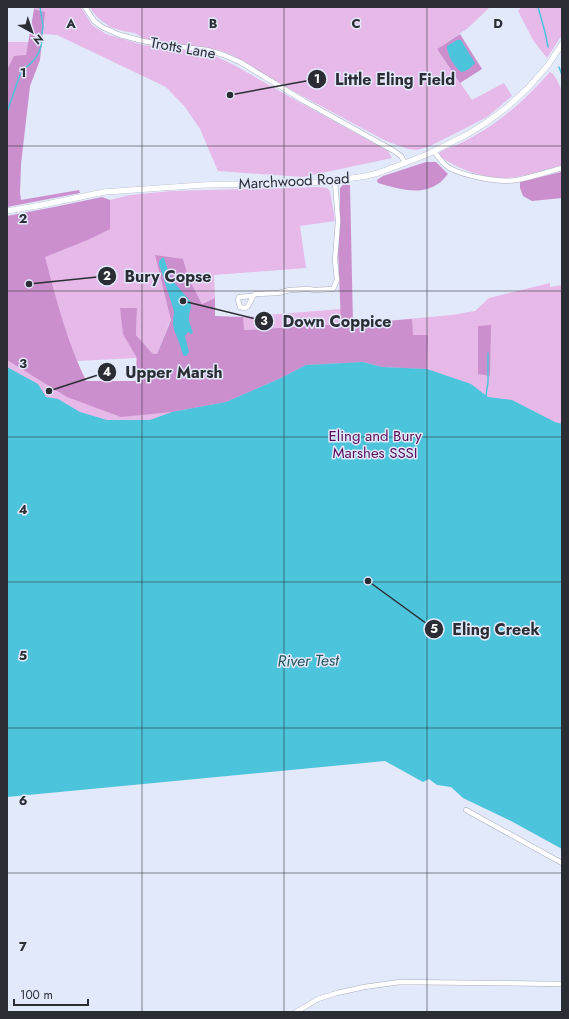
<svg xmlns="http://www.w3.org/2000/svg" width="569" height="1019" viewBox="0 0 569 1019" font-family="Jost,sans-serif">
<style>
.green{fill:#e6b9e8;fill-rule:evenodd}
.forest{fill:#cb8fcd}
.water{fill:#4cc4db}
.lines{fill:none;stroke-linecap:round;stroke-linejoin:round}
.stream{stroke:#4cc4db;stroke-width:1.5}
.minor-casing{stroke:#a7adbe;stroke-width:5.5}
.tertiary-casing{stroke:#a7adbe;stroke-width:6}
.minor{stroke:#fff;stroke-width:4.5}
.tertiary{stroke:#fff;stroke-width:5.5}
.grid{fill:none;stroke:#2b2d34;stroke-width:1;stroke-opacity:0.55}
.labels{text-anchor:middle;stroke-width:3;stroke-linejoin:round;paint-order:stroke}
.street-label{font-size:15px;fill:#2b2d34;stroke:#e2e9fa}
.park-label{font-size:15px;fill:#570d5c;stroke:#e2e9fa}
.water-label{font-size:16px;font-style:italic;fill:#22555f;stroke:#e2e9fa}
.grid-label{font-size:13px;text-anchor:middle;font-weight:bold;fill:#2b2d34;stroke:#e2e9fa;stroke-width:3;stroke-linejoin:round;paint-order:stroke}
.leader{fill:none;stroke:#2b2d34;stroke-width:1.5}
.callout-dot{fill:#2b2d34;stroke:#e2e9fa;stroke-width:1.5}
.mark-label{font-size:12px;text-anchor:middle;font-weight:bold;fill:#fff}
.callout-label{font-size:16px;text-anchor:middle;font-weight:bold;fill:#2b2d34;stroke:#e2e9fa;stroke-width:3;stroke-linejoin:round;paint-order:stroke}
</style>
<rect width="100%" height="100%" fill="#e2e9fa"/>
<g class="green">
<polygon points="33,7 81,7 92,25 106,34 143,45 192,51 215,56 234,65 299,102 388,151 392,158 303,177 218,171 200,129 185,107 166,87 57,35 42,34 44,12 34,9"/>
<polygon points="90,7 490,7 468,28 437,49 472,100 504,83 512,96 487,117 464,129 428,147 417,150 408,149 386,141 293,91 232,55 219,50 146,40 135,33 123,31 110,27 98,18 92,11"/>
<polygon points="520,7 562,7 562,35 547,58 533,40 518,11 520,9"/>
<polygon points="7,42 29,42 26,55 7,70"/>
<path d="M550,72L553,74L557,80L562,91V165C547,169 532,174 516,177C490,181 461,171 439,156L440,152C444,149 449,148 454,146C461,143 467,140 474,136C503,120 528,97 550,72Z"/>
<path d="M319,187L327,188L330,191L335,221L300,226L306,268L214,275L215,298L202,304L189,279L183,259L174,311L157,354L341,325L452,315L475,311L489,298L550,283V287L562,285V798L7,428V217L110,229V200L130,195L171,191ZM137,308L136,335L153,354L123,334ZM136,358V381H86L77,361Z"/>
<polygon points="341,309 342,324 243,330 243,317"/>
</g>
<g class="forest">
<polygon points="34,9 45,12 40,60 30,86 21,164 20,193 21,200 79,190 80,193 7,207 7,70 14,56 26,55"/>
<polygon points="460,34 482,69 460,83 437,49"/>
<path d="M426,162H436L448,174C444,178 441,183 436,185C419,196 396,188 378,183L377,180L383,176Z"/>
<polygon points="561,172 562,198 532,201 523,196 520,188 520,182"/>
<path d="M344,184L350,185L353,324L412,319L413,335H428L427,369L382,367L363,362L306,365L281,378L226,402L172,412L121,417L67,397L7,360V216L54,207L102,197L110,200V229L90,239L45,257C56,299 67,342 86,381H136L137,358L123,334L120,308H137L136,335L153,354H157L171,320L155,255L183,259L189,279L202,304L215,298V316L243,317L244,330L341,324L338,251L340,225V188Z"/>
<polygon points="491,325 490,376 478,374 478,326"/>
</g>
<g class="water">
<path d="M457,40H461L475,63C471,68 467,71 461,72C454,66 447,55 447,46Z"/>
<polygon points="162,258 164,258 171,279 190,301 191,307 189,315 189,321 193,333 191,334 188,332 185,336 189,352 186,356 184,356 182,352 179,342 174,330 173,323 174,311 159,264 159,261"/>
<polygon points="363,362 382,367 427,369 471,384 488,397 512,400 555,422 562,424 562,849 511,821 463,798 451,787 437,785 429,779 423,782 385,761 7,797 7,367 38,384 46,397 58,399 80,412 107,420 150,420 172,412 226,402 281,378 306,365"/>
</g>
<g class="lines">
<g class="stream">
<polyline points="40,7 43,26 42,34"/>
<polyline points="538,7 545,32 548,47"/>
<polyline points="559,67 562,75"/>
<path d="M7,112L20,75C23,69 27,67 32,62C37,57 41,49 42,41"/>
<polyline points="486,396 488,382 488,353"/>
</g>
<defs>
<g id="minor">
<polyline points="85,7 94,21 102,27 120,35 143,41 165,45 207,50 224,55 240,62 304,101 394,151 401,156 405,163"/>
<path d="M434,151C438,157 442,163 448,167C462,176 501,183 517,180C532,177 547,172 562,168"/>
<path d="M252,296L239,297L238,300L240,307C251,311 249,299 255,294L278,293L290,290L308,289L315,290L333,289L337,280L335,260L338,221L335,181"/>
<polyline points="466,810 562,863"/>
<polyline points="296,1012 318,999 337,993 364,987 400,982 562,984"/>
</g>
<polyline id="tertiary" points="7,211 42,205 104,192 203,185 307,183 325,182 366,176 378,173 405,163 428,154 468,134 487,122 506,108 528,88 548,65 562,44"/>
</defs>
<use href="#minor" class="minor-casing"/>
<use href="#tertiary" class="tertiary-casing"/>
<use href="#minor" class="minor"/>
<use href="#tertiary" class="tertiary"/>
</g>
<path class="grid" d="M142,7V1012M284,7V1012M427,7V1012M7,146H562M7,291H562M7,437H562M7,582H562M7,728H562M7,873H562"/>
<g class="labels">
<g class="street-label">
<text transform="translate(183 48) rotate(10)" y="5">Trotts Lane</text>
<text transform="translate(294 181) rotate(-3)" y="5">Marchwood Road</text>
</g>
<g class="park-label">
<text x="375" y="441">Eling and Bury<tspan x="375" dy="17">Marshes SSSI</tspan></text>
</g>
<g class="water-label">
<text transform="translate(308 660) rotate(-1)" y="6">River Test</text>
</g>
</g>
<g class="grid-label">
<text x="71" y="28">A</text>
<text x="213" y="28">B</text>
<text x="356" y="28">C</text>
<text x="498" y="28">D</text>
<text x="23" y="77">1</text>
<text x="23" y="223">2</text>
<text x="23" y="368">3</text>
<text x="23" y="514">4</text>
<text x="23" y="660">5</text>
<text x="23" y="805">6</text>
<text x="23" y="951">7</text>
</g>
<path class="leader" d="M230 95L317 79M29 284L107 276M183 301L264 321M49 391L107 372M368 581L434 629"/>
<g class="callout-dot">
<circle cx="230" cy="95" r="4"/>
<circle cx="29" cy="284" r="4"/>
<circle cx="183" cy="301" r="4"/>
<circle cx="49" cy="391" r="4"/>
<circle cx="368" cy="581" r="4"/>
<circle cx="317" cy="79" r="10"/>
<circle cx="107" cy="276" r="10"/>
<circle cx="264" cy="321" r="10"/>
<circle cx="107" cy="372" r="10"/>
<circle cx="434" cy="629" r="10"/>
</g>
<g class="mark-label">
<text x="317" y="83">1</text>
<text x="107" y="280">2</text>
<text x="264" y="325">3</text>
<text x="107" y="376">4</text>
<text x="434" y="633">5</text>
</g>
<g class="callout-label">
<text x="395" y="85">Little Eling Field</text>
<text x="168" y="282">Bury Copse</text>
<text x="337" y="327">Down Coppice</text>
<text x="174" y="378">Upper Marsh</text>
<text x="496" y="635">Eling Creek</text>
</g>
<rect width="569" height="1019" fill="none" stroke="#2b2d34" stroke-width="16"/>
<g transform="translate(32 32) rotate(140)" stroke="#e2e9fa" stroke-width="3" paint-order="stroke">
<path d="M0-3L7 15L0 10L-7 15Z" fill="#2b2d34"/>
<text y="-6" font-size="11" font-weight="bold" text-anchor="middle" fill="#2b2d34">N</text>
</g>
<path d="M14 999v6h74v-6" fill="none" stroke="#2b2d34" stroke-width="2"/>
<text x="20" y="999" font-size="12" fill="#2b2d34" stroke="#e2e9fa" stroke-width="3" paint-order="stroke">100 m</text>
</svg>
